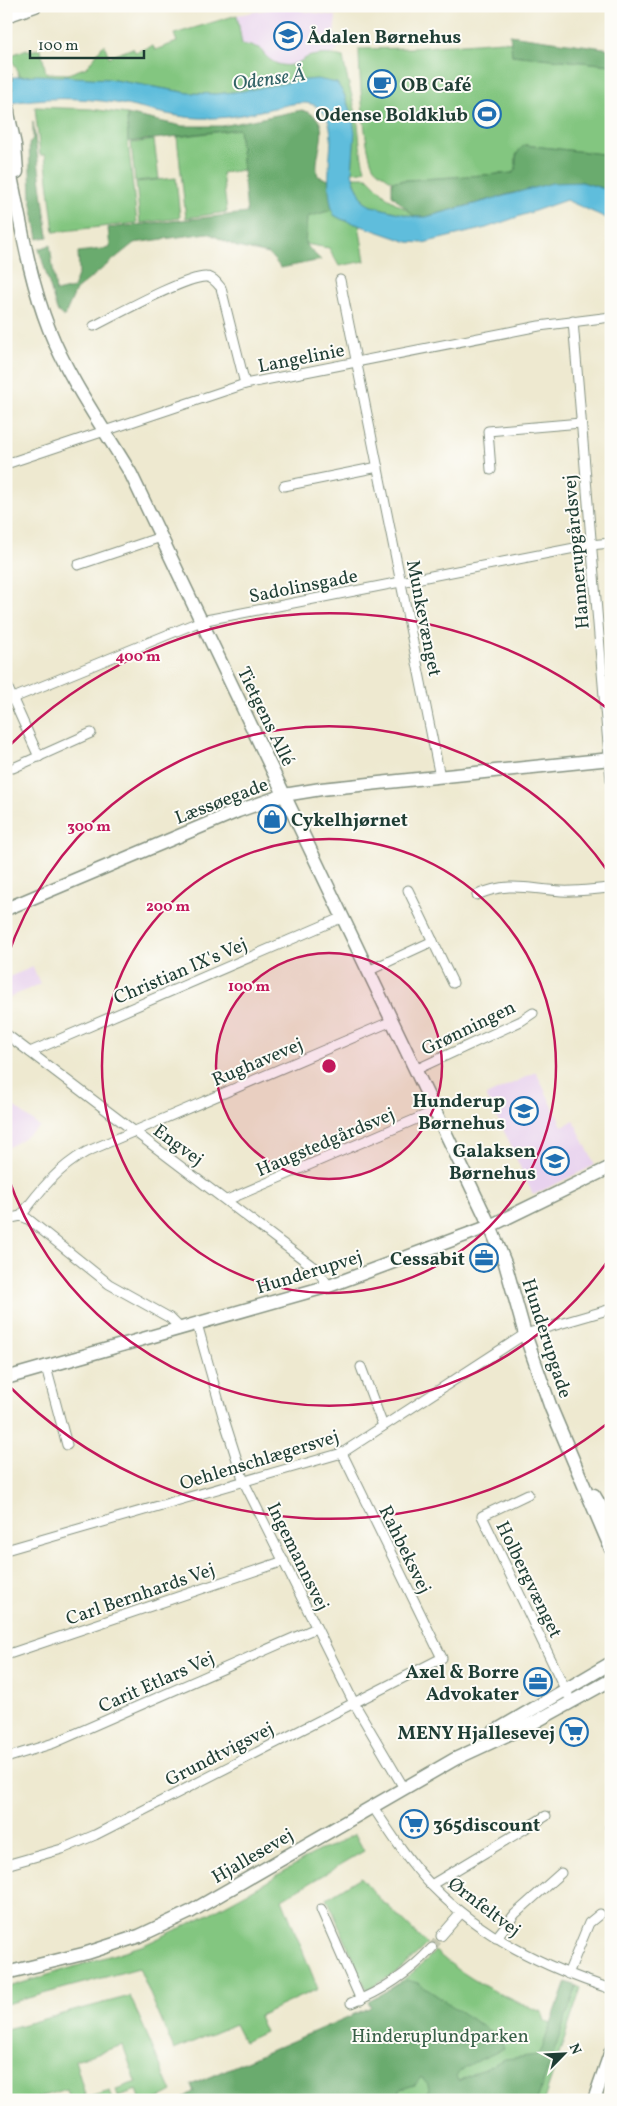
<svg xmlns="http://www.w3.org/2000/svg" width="617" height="2106" viewBox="0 0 617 2106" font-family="Vollkorn,serif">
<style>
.built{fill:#e8d2ee}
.green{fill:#83c680;stroke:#51825a}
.forest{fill:#6aab6e;stroke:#447451}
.water{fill:#5ebddc;stroke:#3e7d88}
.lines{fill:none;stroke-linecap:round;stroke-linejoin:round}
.street-tunnel{stroke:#c5c7b1;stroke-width:9;stroke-dasharray:9 4.5;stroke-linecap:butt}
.street-casing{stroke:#869382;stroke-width:11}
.secondary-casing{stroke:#869382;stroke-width:15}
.street{stroke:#fff;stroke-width:9}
.secondary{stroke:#fff;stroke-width:12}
.ring{fill:none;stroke:#c2185b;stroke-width:2.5}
.labels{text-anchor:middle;stroke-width:4;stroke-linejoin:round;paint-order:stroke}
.poi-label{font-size:19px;font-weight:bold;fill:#1f3d34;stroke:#fdfcf7;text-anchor:end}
.street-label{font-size:19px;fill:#1f3d34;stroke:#fdfcf7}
.park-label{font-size:19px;fill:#385f47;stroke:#fdfcf7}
.water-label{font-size:20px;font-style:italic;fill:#326366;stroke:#fdfcf7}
.centre{fill:#c2185b;stroke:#fdfcf7;stroke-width:2.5}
.ring-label{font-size:15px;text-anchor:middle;font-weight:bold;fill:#c2185b;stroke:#fdfcf7;stroke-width:4;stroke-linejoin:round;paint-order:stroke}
</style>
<rect width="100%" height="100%" fill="#fdfcf7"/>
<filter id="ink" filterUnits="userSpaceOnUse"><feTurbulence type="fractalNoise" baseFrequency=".02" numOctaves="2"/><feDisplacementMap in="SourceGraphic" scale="10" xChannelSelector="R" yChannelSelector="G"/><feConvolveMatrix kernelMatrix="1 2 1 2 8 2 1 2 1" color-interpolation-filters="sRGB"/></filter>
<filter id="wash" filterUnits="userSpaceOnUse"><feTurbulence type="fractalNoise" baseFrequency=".0096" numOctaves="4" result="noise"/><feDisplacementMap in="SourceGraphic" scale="20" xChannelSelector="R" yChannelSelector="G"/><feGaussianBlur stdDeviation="1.12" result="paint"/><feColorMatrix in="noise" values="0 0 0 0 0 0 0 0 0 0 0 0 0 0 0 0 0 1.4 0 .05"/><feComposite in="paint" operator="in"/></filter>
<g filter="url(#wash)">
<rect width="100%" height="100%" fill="#eee9d0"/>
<g class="built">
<polygon points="288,6 298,6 302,11 336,16 334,35 337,36 338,49 335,53 309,57 292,65 279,65 265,57 260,48 242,44 237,15"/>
<polygon points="33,967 40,984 6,999 6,978"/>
<polygon points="536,1072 562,1126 574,1121 595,1165 533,1195 515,1156 516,1155 486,1096"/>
<polygon points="6,1100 40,1127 6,1149"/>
</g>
<g class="green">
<path d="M237,15L242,44L260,48C267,61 282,70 297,63C302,61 306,57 311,56C322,54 333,54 343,57C346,78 353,97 357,118C360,135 359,152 365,169L362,171L352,172C354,140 357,125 344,94L243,91L216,94L189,93L108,79L19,76L16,67L9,56L27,49L28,51L41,49L46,73L68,74L87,67L104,44L109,57L133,48L135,52L153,46L155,50L177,42L174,34Z"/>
<path d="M502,41L511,42L512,55L611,65V155L525,145L516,155V169L514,173L392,181C387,177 378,172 374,167C364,153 359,69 359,49L411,48Z"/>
<polygon points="35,107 91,109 127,114 128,142 137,223 54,232 45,155 40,155"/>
<polygon points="239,129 243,170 222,173 227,212 186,218 177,137"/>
<polygon points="154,140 159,179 135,181 131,143"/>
<polygon points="353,177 367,177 389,199 409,211 415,217 367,205 359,193"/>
<polygon points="176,178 180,218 140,223 136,182"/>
<polygon points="332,210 334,215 341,219 359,225 365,261 339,266 329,248 305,244 307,217"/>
<polygon points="355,1834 364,1851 282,1899 318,1989 258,2016 265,2032 244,2042 235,2024 174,2050 139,1968 6,2004 6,1988 144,1945 201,1918 258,1887 318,1851 332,1846"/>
<polygon points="361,1877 384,1904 385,1903 427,1944 401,1969 367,1991 327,1898"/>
<path d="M435,1951C466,1979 503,1997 542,2012L545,2021L552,2023L566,1982L581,1988L544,2100H180L194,2092L191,2085L371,2007L368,2001C394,1988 416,1972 435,1951Z"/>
<polygon points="130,1996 172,2092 157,2100 137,2100 140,2098 137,2090 118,2096 116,2089 136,2082 123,2045 75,2060 86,2098 110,2091 113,2100 70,2100 67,2089 29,2100 6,2100 6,2029"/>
</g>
<g class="forest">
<polygon points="510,35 611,49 611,65 512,55"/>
<path d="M302,110C339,120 311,153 318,176L329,180L332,210L307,217L305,244L321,260L281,268L269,254L237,247L208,233L134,243L76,290L64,317L57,311L39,249L50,245L56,292L73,288L79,272L78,252L110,248L108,228L247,213L239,129L128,142L127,114L182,126H222Z"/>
<polygon points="33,122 48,237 38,239 31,198 29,144 33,138"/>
<path d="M525,145L611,155V191L582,182L513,193L426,217H415L392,195V181L513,173L516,169C516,157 515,152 525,145Z"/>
<path d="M407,1980L418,1983L500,2038L504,2048C489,2058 466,2062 456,2076L458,2081L505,2059L537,2055L542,2048L566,1982L577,1986L537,2100H420L429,2090L428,2085L421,2077L415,2085L401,2089L395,2100H180L194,2091L191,2085L371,2007L368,2001Z"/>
</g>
<path class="water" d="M35,75L108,79L189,93L216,94L243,91L296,81L317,79L337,83L344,94L352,116L355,132L352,172L354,181L364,202L371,206L415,217H426L552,183L582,182L611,191V220L566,200L486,228L423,243L408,242L341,219L334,215C329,200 328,185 329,170C329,151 337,123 320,109C315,104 309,103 302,103C292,103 280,107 269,109C251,113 231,118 213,118C179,120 149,109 116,103C80,97 41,97 6,104V78Z"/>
</g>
<g filter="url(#ink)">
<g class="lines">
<polyline class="street-tunnel" points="432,1948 441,1936"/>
<defs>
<g id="street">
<polyline points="340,280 440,777"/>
<polyline points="573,321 611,781"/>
<path d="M94,326C116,315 186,276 206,277C213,277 217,283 221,288L245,384"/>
<polyline points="6,464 245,384 539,326 611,317"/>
<polyline points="491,470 488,431 581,423"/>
<polyline points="284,486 378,467"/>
<polyline points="78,565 161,537"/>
<polyline points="6,684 39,757"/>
<polyline points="6,701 201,621 590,545 611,543"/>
<polyline points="13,768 91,733"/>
<polyline points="408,890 453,983"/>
<path d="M477,895C509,881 528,889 561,891C577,892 594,889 611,888"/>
<polyline points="368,971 433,941"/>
<polyline points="6,1034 316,1269 329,1286"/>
<polyline points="30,1052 343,917"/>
<polyline points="415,1070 521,1021 533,1013"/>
<polyline points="227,1200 435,1111"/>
<path d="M21,1216C39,1191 59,1167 86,1152L392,1021"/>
<polyline points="6,1219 21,1216 28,1219 109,1284 170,1318 177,1325 178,1330"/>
<polyline points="197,1324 223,1416 244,1482 354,1703 404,1788"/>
<polyline points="46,1367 67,1445"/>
<polyline points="361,1367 383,1426"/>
<polyline points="528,1494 482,1516 568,1695"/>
<polyline points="6,1550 342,1453 525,1334 611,1309"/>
<polyline points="6,1655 284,1561"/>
<polyline points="6,1758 54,1743 316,1628"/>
<path d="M373,1807C391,1834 409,1862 432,1886C482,1937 544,1967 611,1989"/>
<polyline points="610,1827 611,1828"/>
<polyline points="6,1865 62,1849 95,1835 442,1658 342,1453"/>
<polyline points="431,1885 546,1816"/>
<polyline points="321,1909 361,2000"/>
<polyline points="441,1936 461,1913"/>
<polyline points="496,1938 515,1914 561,1873"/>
<polyline points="568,1974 589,1923 600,1914"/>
<path d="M351,2003C383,1991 409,1973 432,1948"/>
</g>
<g id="secondary">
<polyline points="6,16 35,6"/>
<polyline points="6,79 8,111"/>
<polyline points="6,104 15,145 17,172"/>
<path d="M6,152C19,211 27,273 49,329C69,380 103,427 131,474L490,1226L505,1263L525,1334L551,1408L611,1549"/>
<polyline points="6,909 238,811 284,795 321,789 611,759"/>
<polyline points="6,1378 329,1286 490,1226 611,1167"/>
<polyline points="594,1495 611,1524"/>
<polyline points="487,1736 611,1663"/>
<polyline points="6,1973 87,1953 139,1936 190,1912 455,1759 535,1722 611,1680"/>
<polyline points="594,2100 611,2051"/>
</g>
</defs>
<use href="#street" class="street-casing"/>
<use href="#secondary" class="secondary-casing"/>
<use href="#street" class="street"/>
<use href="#secondary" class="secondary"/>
</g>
</g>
<circle cx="329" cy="1066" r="113" fill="#c2185b" fill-opacity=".12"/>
<g class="ring">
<circle cx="329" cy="1066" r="113"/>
<circle cx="329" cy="1066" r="227"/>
<path d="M609 1259A340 340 0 0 1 7 1174M7 958A340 340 0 0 1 609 873"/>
<path d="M608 1423A453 453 0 0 1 9 1386M9 746A453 453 0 0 1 608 709"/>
</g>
<defs>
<symbol id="school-ring" viewBox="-11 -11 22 22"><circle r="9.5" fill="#fdfcf7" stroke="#1f6fb2" stroke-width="1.5"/><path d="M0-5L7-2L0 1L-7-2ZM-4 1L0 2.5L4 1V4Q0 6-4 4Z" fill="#1f6fb2"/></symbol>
<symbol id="cafe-ring" viewBox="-11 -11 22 22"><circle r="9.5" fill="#fdfcf7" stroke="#1f6fb2" stroke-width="1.5"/><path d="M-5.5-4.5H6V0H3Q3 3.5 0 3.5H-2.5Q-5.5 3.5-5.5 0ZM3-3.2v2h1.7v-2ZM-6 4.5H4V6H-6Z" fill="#1f6fb2"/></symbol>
<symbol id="stadium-ring" viewBox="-11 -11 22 22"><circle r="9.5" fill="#fdfcf7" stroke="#1f6fb2" stroke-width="1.5"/><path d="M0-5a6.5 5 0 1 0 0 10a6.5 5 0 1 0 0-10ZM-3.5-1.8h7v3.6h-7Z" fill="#1f6fb2"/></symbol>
<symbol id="shop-ring" viewBox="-11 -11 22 22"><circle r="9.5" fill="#fdfcf7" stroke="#1f6fb2" stroke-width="1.5"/><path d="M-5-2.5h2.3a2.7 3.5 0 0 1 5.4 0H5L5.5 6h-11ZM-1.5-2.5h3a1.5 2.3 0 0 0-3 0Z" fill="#1f6fb2"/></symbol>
<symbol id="office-ring" viewBox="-11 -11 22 22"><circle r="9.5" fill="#fdfcf7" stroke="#1f6fb2" stroke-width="1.5"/><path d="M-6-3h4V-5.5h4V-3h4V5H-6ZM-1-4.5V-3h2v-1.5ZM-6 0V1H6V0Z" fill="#1f6fb2"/></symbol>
<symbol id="supermarket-ring" viewBox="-11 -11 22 22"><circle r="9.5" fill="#fdfcf7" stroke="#1f6fb2" stroke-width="1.5"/><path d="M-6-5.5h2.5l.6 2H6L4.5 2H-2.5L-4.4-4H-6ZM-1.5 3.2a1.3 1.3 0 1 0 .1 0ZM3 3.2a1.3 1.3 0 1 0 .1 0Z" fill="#1f6fb2"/></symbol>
</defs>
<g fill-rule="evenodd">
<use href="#school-ring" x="272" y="20" width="32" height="32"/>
<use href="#cafe-ring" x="366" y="68" width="32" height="32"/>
<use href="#stadium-ring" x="471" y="98" width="32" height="32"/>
<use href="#shop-ring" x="256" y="803" width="32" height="32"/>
<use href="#school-ring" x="508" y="1095" width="32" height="32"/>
<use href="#school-ring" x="539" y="1145" width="32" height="32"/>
<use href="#office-ring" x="468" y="1242" width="32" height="32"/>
<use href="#office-ring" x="522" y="1666" width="32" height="32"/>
<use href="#supermarket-ring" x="558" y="1716" width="32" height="32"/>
<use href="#supermarket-ring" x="398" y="1808" width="32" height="32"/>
</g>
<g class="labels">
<g class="poi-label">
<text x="307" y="43" text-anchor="start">Ådalen Børnehus</text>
<text x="401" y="91" text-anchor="start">OB Café</text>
<text x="468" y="121">Odense Boldklub</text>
<text x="291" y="826" text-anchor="start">Cykelhjørnet</text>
<text x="505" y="1107">Hunderup<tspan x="505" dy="22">Børnehus</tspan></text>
<text x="536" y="1157">Galaksen<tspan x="536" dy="22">Børnehus</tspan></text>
<text x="465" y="1265">Cessabit</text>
<text x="519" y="1678">Axel &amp; Borre<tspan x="519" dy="22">Advokater</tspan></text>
<text x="555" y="1739">MENY Hjallesevej</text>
<text x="433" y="1831" text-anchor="start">365discount</text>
</g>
<g class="street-label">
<text transform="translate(301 357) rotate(-11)" y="7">Langelinie</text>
<text transform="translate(575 552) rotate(-95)" y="7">Hannerupgårdsvej</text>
<text transform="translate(303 585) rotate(-11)" y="7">Sadolinsgade</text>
<text transform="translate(425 618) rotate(79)" y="7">Munkevænget</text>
<text transform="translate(267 716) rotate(64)" y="7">Tietgens Allé</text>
<text transform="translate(221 800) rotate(-21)" y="7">Læssøegade</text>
<text transform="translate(180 970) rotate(-23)" y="7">Christian IX's Vej</text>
<text transform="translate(468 1027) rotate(-26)" y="7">Grønningen</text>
<text transform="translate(257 1061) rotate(-23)" y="7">Rughavevej</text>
<text transform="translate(325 1141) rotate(-23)" y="7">Haugstedgårdsvej</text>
<text transform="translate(179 1144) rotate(36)" y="7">Engvej</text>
<text transform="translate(309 1271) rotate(-17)" y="7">Hunderupvej</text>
<text transform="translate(548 1338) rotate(72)" y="7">Hunderupgade</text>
<text transform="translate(259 1459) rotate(-17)" y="7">Oehlenschlægersvej</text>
<text transform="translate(406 1549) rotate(64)" y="7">Rahbeksvej</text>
<text transform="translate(299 1556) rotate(64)" y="7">Ingemannsvej</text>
<text transform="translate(530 1579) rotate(64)" y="7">Holbergvænget</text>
<text transform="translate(140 1593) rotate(-19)" y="7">Carl Bernhards Vej</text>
<text transform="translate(156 1681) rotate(-24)" y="7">Carit Etlars Vej</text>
<text transform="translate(219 1753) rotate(-27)" y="7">Grundtvigsvej</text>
<text transform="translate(252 1855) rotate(-30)" y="7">Hjallesevej</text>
<text transform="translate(485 1906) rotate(37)" y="7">Ørnfeltvej</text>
</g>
<g class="park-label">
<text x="440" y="2042">Hinderuplundparken</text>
</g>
<g class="water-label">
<text transform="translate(269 78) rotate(-8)" y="7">Odense Å</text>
</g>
</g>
<circle cx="329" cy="1066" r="8" class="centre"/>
<g class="ring-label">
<text x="138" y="661">400 m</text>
<text x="89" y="831">300 m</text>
<text x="168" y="911">200 m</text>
<text x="249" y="991">100 m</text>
</g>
<rect width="617" height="2106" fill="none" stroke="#fdfcf7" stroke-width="25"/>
<g transform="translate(564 2054) rotate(66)" stroke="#fdfcf7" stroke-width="4" paint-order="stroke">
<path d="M0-4L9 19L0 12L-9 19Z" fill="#1f3d34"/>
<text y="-8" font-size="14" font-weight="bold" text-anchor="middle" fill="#1f3d34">N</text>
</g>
<path d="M30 50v8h114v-8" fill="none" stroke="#1f3d34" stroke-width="2.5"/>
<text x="38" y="50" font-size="15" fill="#1f3d34" stroke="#fdfcf7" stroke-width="4" paint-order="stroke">100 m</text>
</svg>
